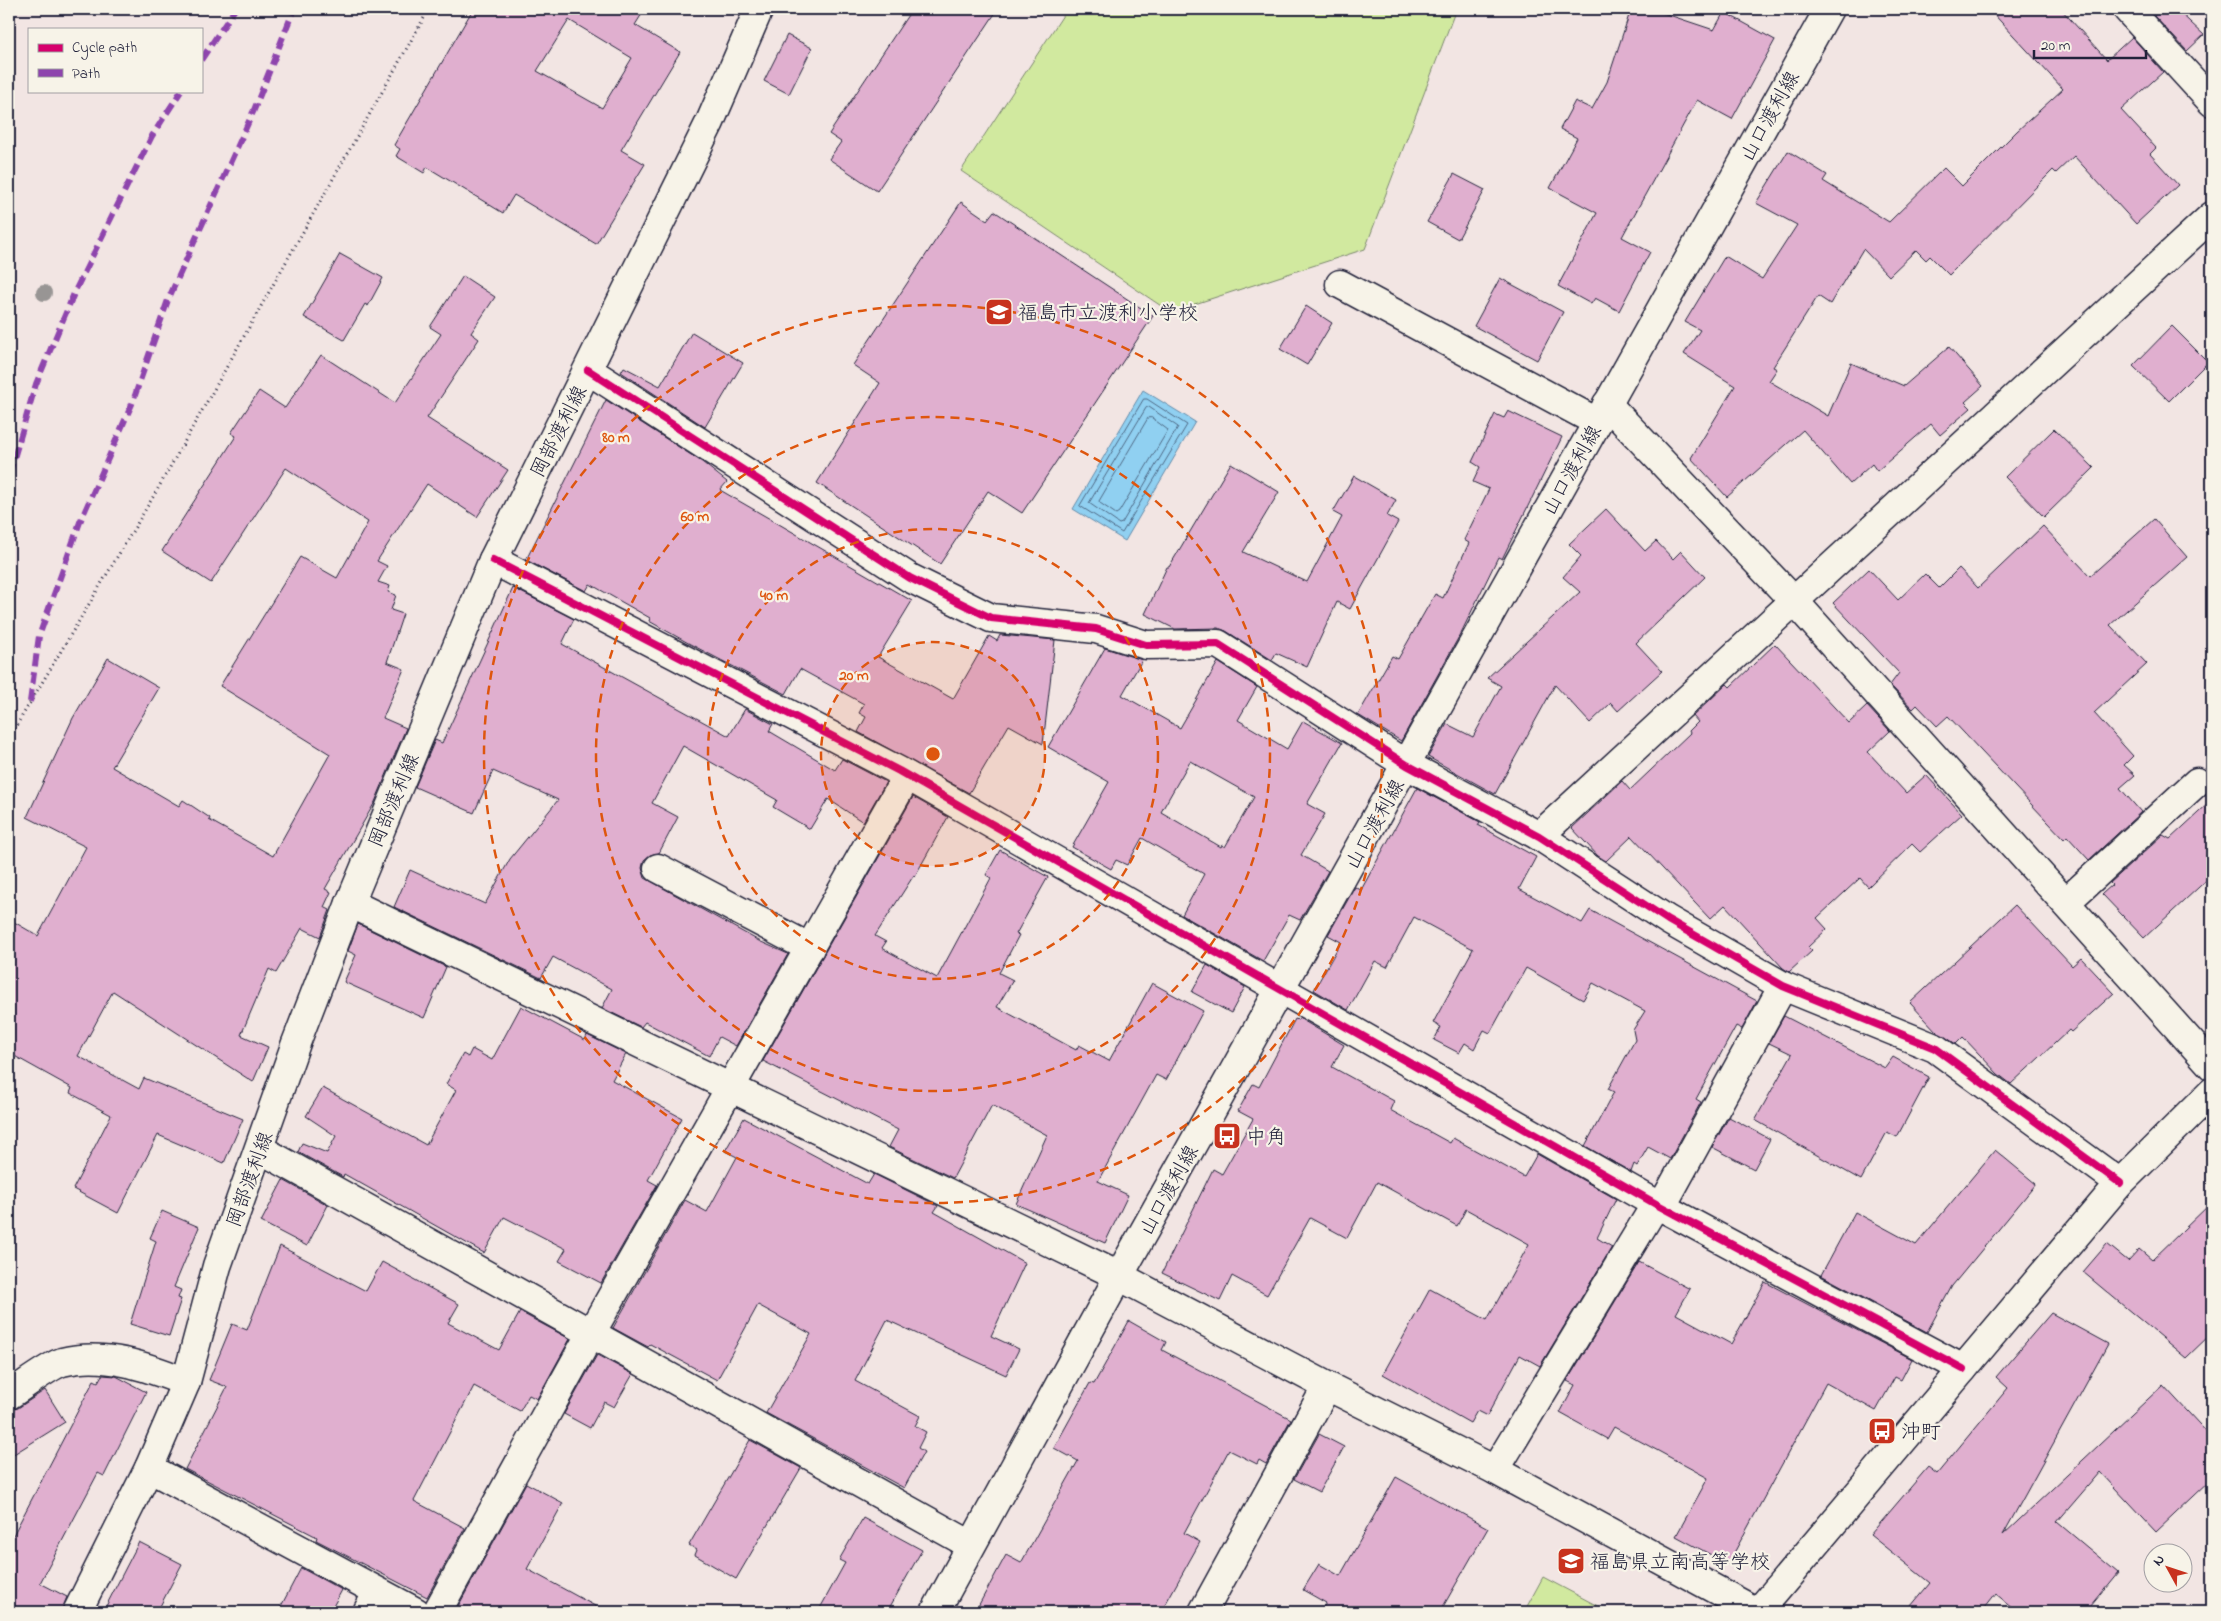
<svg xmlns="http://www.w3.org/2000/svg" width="2221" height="1621" viewBox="0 0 2221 1621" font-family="'Indie Flower','Klee One',sans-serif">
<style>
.green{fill:#d1e99f;stroke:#7a866d}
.water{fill:#90d0f1;stroke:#648aa8}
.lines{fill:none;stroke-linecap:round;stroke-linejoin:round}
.shore{stroke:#4e6884;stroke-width:1}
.building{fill:#e0afcf;stroke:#22223b;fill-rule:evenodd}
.street-casing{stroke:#22223b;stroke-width:31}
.secondary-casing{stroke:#22223b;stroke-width:31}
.path{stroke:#22223b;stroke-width:3;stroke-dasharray:1 4;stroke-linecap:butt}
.street{stroke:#f7f3e8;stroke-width:28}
.secondary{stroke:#f7f3e8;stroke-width:28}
.quiet{stroke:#8e44ad;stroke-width:6;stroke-dasharray:12 6;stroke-linecap:butt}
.cycleway-casing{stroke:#f7f3e8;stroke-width:11}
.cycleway{stroke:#d6006c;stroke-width:8}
.tree{fill:#989594}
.ring{fill:none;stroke:#de560e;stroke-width:2.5;stroke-dasharray:9 6}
.labels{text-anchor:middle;stroke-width:4.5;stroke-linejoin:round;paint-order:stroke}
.street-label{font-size:20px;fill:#22223b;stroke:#f7f3e8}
.poi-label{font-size:20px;fill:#22223b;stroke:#f7f3e8;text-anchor:start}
.centre{fill:#de560e;stroke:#f7f3e8;stroke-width:2.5}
.ring-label{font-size:15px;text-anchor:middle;font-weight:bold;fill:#de560e;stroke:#f7f3e8;stroke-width:4.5;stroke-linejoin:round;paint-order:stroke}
</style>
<rect width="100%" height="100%" fill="#f2e5e3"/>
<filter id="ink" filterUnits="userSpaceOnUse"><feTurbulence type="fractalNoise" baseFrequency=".02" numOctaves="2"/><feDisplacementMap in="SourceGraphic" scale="10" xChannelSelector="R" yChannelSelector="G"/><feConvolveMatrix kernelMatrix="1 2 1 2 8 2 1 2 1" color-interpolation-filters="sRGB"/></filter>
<g filter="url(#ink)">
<g class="green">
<polygon points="1067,9 1456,9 1365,249 1170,312 961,171"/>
<polygon points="1543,1577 1609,1612 1524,1612"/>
</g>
<polygon class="water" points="1143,390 1195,422 1125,541 1073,509"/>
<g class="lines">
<g class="shore">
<polygon points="1144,399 1147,399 1187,425 1122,533 1080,506"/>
<polygon points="1149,407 1178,427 1122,523 1119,524 1089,503 1146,408"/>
<polygon points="1152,418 1168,430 1119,512 1116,514 1100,503 1099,501 1148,418"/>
</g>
</g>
<g class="building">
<path d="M473,9H645L635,25L680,52L621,150L645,164L596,244L514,195L503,213L427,167L424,173L396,156L400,149L394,145ZM569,20L632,58L602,108L537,71Z"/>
<polygon points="912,9 998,9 877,191 829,159 841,142 829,134"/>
<polygon points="1631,9 1651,9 1714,30 1724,12 1775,40 1732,119 1697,100 1622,237 1650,252 1619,311 1595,298 1591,304 1558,286 1597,213 1550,188 1577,138 1560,129 1575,101 1592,109 1607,82"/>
<polygon points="1989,9 2061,9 2107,60 2132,37 2163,72 2121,110 2156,148 2150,154 2178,185 2136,224 2074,156 2056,173 2053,170 1949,275 1930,256 1926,260 1916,250 1889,276 1863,249 1830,304 1818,296 1773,367 1777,369 1769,381 1828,416 1851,363 1904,386 1949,347 1983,386 1965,402 1971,408 1940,435 1931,424 1877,471 1872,464 1850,484 1803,430 1727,497 1691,458 1735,386 1684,354 1700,330 1685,322 1725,256 1762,279 1797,225 1756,203 1788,151 1827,175 1823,181 1889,222 1944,168 1962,186 2017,131 2063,89"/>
<polygon points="2162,9 2176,9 2204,35 2187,51 2154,16"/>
<polygon points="787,35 812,48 789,94 764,81"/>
<polygon points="1454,174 1485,190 1458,239 1427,222"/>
<polygon points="961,202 987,220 994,211 1153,316 1022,513 988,491 940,564 817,483 880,383 853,365"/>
<polygon points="340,254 383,278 368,306 365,304 344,340 304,317"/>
<polygon points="463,276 495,297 471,333 479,339 427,418 508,470 477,517 427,484 377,561 387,566 378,582 390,586 388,592 396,595 391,610 403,614 387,662 404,669 383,718 406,728 375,802 325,889 331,892 324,907 330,910 320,937 302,928 276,973 269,969 241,1035 268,1047 253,1082 113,991 78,1056 139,1089 144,1078 243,1119 224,1163 158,1135 118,1213 73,1189 111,1115 70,1093 72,1088 9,1053 9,919 38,936 86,847 27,817 73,718 108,658 159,688 112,767 179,806 183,800 210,818 209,820 273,856 330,754 220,686 300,557 337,578 368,522 286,468 211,583 162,551 236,436 231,433 259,391 285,408 321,355 395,403 441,334 430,327"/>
<polygon points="1500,278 1563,312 1537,360 1474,326"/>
<polygon points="1306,306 1332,323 1307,365 1280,349"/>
<polygon points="2172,326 2208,362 2169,401 2133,366"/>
<polygon points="692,332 743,363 705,427 621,372 624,367 660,386"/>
<polygon points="606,400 702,462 727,482 720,490 912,601 878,657 953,699 989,636 997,641 1000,635 1055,640 1043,744 1009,725 969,793 858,732 866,717 859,713 864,704 800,669 786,694 690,644 649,621 650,618 590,584 586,591 526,560"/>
<polygon points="1508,411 1562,437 1502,559 1498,557 1461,633 1401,741 1358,715 1392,656 1398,659 1435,594 1443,598 1469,543 1464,540 1489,489 1473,482 1480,467 1472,462 1495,414 1504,418"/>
<polygon points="2054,429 2094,468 2044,517 2005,477"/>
<polygon points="1231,463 1279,492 1243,552 1307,582 1342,517 1333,512 1354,476 1396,500 1387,516 1398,522 1350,609 1337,602 1307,667 1276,653 1272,660 1226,631 1218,628 1175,629 1145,614 1167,567 1169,567"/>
<polygon points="1606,509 1645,551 1656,541 1673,559 1681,551 1705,577 1636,643 1662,671 1618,711 1611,703 1590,723 1555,685 1495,794 1428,757 1447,724 1473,737 1501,686 1487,678 1580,592 1563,577 1581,556 1569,544"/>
<polygon points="2154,519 2187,557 2110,625 2147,664 2094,713 2133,756 2124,765 2135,775 2120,788 2141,812 2089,860 2067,836 2064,839 1948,716 1937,726 1917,705 1913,709 1890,685 1899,673 1833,603 1869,569 1898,600 1925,574 1939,588 1959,568 1978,588 2043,526 2090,576"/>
<polygon points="513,588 574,619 562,644 729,736 745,709 773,724 769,731 835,770 842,759 886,782 863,822 828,799 810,829 773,807 777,800 683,746 652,803 678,817 659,853 650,855 644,860 642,868 645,878 759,941 788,954 736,1046 719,1037 709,1056 645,1022 641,1027 602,1008 612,989 553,957 541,978 394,907 410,870 485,904 510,859 558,800 493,771 474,813 415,787 435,740 442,743"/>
<polygon points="1775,644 1849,723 1867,706 1890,731 1868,752 1906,793 1926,775 1962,814 1920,852 1912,844 1868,887 1860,878 1817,918 1827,929 1808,947 1812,951 1789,972 1783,968 1725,905 1710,919 1632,836 1606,861 1598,856 1572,828 1622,781 1630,790 1690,733 1689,731 1698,722 1693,716 1727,684 1730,687"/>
<path d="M1105,648L1142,660L1122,695L1180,728L1218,662L1257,687L1238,720L1287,749L1303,721L1342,743L1307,804L1325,814L1301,855L1328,871L1300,920L1289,915L1263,961L1182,915L1204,874L1142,838L1127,865L1116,860L1111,869L1072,847L1109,782L1048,747ZM1190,761L1254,797L1225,847L1222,845L1221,847L1161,812Z"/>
<polygon points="1417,788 1480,822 1478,825 1536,857 1519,889 1582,923 1590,910 1757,1001 1742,1029 1736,1026 1696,1099 1701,1102 1670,1159 1648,1147 1637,1166 1634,1164 1631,1172 1585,1146 1614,1092 1608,1089 1635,1040 1633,1030 1645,1011 1593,983 1583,1000 1526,968 1490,1033 1484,1030 1474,1049 1465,1043 1459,1053 1434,1040 1441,1027 1433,1023 1473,949 1414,917 1387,967 1375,961 1348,1010 1314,990 1341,942 1328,935 1355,887 1361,890"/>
<polygon points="913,797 948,817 915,876 914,875 875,936 886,942 882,948 937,978 991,878 986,875 1000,850 1048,877 1016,934 1019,935 999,973 1013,980 997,1007 1076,1050 1079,1045 1109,1061 1152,983 1203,1011 1166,1080 1156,1075 1098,1181 1128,1195 1105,1243 1016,1204 1047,1135 992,1105 953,1178 889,1147 898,1130 763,1061"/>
<polygon points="2212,800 2212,875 2144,938 2102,894 2112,885 2110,883 2163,835 2170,839"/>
<polygon points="2015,905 2072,966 2081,958 2114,993 2071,1032 2069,1030 2011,1084 1998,1074 1963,1037 1956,1044 1937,1032 1910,1003"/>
<polygon points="358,924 446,967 424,1018 344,982 356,955 348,951"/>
<polygon points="1207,965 1245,987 1231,1013 1192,992"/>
<polygon points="521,1006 585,1040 587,1035 626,1054 612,1080 682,1118 648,1180 657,1185 601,1283 559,1261 566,1249 504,1217 484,1253 344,1174 343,1177 298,1152 302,1143 327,1153 336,1136 306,1116 323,1088 426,1145 456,1090 446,1084 463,1054 468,1057 472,1049 492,1060"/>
<polygon points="1784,1016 1885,1068 1893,1057 1929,1077 1897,1137 1887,1132 1861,1180 1755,1120 1792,1054 1769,1043"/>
<polygon points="1299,1018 1344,1045 1332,1067 1394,1101 1390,1110 1450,1143 1453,1138 1524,1177 1537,1154 1616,1199 1597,1238 1612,1247 1540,1366 1520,1355 1487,1416 1477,1411 1470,1423 1383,1374 1430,1289 1487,1320 1529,1244 1466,1209 1457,1226 1377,1182 1347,1238 1310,1218 1267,1295 1232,1276 1220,1301 1162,1273 1213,1169 1222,1174 1253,1119 1238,1111 1253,1084 1259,1087 1295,1019 1298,1020"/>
<polygon points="1729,1117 1770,1139 1754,1169 1712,1147"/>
<polygon points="744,1118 868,1184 874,1174 938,1206 934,1212 1025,1263 991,1336 1019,1349 1006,1375 887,1320 855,1381 920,1416 915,1426 926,1432 918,1448 924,1452 904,1488 766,1413 811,1334 758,1305 717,1380 650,1344 648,1347 613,1328 685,1200 707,1212 737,1157 725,1151"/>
<polygon points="1995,1150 2036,1184 1952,1286 1927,1332 1821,1275 1855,1212 1916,1245"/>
<polygon points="283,1180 328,1205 307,1246 261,1222"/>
<polygon points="2212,1202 2212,1333 2186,1358 2083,1272 2107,1244 2128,1261 2139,1249 2152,1260"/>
<polygon points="162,1211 199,1227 174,1287 181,1290 178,1298 181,1299 169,1336 130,1324 156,1241 150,1238"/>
<polygon points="280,1246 366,1291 382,1262 459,1304 448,1323 499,1350 520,1312 570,1339 537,1399 529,1395 520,1411 474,1386 414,1501 465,1528 427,1597 316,1540 317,1537 185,1469 227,1387 209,1380 232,1324 247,1330"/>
<polygon points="1639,1262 1690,1289 1676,1314 1731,1344 1765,1282 1912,1359 1901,1380 1895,1377 1876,1411 1826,1383 1728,1564 1676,1536 1708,1478 1614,1427 1607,1439 1560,1413 1575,1385 1567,1381"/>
<polygon points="2051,1313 2108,1344 2003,1535 2163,1385 2212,1438 2212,1479 2156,1532 2100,1472 2057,1522 2118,1573 2086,1612 2018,1612 1996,1594 1982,1612 1906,1612 1930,1583 1870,1535 1928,1467 1937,1474 2008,1388 1996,1377"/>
<polygon points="1129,1321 1166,1342 1162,1350 1291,1419 1266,1464 1259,1460 1257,1464 1229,1450 1184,1533 1200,1542 1161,1612 975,1612 1006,1555 1021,1563 1078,1461 1054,1448 1090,1383 1094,1384"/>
<polygon points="597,1355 633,1374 614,1407 604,1402 590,1428 564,1414"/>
<polygon points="102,1375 116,1376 146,1392 104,1476 98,1473 40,1583 67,1597 61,1612 9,1612 9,1543 94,1380 98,1382"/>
<polygon points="45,1390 65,1422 9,1457 9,1411 18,1408"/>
<polygon points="1319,1434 1344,1447 1319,1492 1294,1479"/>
<polygon points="750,1440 801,1468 736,1579 695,1555 697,1550 689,1545"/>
<polygon points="1396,1477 1488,1528 1440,1612 1320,1612 1326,1603 1303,1590 1319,1564 1340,1576"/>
<polygon points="526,1483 563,1503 527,1569 606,1612 455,1612"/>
<polygon points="863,1518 922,1550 887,1612 818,1612 845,1563 839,1560"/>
<polygon points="139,1542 182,1564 157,1612 103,1612"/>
<polygon points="301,1568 342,1590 330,1612 278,1612"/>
</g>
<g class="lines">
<defs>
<g id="street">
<polyline points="2127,9 2212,102"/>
<polyline points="1340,284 1597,422"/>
<polyline points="588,370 910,578 991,618 1096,629 1146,645 1218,644 1407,765 1539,836 1668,920 1783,986 1935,1048 2120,1183"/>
<polyline points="1607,404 1795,602 2212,1066"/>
<polyline points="493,560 899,771 1656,1204 1963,1369"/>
<polyline points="1539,836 2212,216"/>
<polyline points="658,868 810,948"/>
<polyline points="2066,902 2197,782"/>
<polyline points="350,903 1119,1276 1327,1386 1495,1470 1757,1612"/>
<polyline points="260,1149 971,1545"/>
<polyline points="1662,1206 1783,986"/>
<path d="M9,1395C22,1387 49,1366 62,1362C104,1351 148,1367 186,1382"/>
<polyline points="149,1468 416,1612"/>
<polyline points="1495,1470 1656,1204"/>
<polyline points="367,1612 378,1592"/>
<polyline points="437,1612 591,1333 907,776"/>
<polyline points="1203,1612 1327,1386"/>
<polyline points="1758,1612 2120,1183 2212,1092"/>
</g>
<g id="secondary">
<polyline points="77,1612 149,1468 186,1382 217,1266 296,1043 350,903 493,560 710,122 759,9"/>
<polyline points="935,1612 1119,1276 1829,9"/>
</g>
</defs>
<use href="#street" class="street-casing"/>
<use href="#secondary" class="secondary-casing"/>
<polyline class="path" points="9,738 156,492 429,9"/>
<use href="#street" class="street"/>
<use href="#secondary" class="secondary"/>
<g class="quiet">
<polyline points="201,60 235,9"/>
<polyline points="9,475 36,384 75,291 152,136 181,91"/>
<polyline points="30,702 39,636 80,522 132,404 168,300 254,110 294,9"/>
</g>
<defs>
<g id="cycleway">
<polyline points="588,370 910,578 991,618 1096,629 1146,645 1218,644 1407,765 1539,836 1668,920 1783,986 1935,1048 2120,1183"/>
<polyline points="493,560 899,771 1656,1204 1963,1369"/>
</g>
</defs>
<use href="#cycleway" class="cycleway-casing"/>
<use href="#cycleway" class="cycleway"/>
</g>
<circle class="tree" cx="44" cy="293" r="8"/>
</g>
<circle cx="933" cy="754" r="112" fill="#de560e" fill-opacity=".12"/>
<g class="ring">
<circle cx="933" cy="754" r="112"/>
<circle cx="933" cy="754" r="225"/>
<circle cx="933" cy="754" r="337"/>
<circle cx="933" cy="754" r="449"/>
</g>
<defs>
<symbol id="school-square" viewBox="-11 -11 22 22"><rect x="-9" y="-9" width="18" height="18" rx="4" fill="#c8321e" stroke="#f7f3e8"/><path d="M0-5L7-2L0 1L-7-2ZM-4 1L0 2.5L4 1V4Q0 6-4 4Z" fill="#fff"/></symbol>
<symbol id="bus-square" viewBox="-11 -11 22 22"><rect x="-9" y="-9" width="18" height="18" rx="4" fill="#c8321e" stroke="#f7f3e8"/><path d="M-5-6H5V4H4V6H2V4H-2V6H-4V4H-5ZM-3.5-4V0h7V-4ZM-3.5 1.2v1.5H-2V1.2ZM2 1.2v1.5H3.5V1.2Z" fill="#fff"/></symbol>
</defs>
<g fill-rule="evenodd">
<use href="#school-square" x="983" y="296" width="32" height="32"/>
<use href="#bus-square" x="1211" y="1120" width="32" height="32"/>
<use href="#bus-square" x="1866" y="1415" width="32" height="32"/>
<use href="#school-square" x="1555" y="1545" width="32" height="32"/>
</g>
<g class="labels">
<g class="street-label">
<text transform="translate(1769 116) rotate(-61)" y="7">山口渡利線</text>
<text transform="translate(558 431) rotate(-63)" y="7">岡部渡利線</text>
<text transform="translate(1571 470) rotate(-61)" y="7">山口渡利線</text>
<text transform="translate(393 800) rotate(-67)" y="7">岡部渡利線</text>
<text transform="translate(1374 824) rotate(-61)" y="7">山口渡利線</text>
<text transform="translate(249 1179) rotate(-70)" y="7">岡部渡利線</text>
<text transform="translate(1168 1190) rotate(-61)" y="7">山口渡利線</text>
</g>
<g class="poi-label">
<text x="1018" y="319">福島市立渡利小学校</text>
<text x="1246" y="1143">中角</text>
<text x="1901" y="1438">沖町</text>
<text x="1590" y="1568">福島県立南高等学校</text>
</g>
</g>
<circle cx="933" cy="754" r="8" class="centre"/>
<g class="ring-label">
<text x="616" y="442">80 m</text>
<text x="695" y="521">60 m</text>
<text x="774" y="600">40 m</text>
<text x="854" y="680">20 m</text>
</g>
<rect width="2221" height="1621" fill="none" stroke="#f7f3e8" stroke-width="30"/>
<rect x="15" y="15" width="2191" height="1591" fill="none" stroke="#22223b" stroke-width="2" filter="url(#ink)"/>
<rect x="28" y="28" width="175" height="65" fill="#f7f3e8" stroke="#a29fa3"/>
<rect x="38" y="44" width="25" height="8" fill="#d6006c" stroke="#a29fa3"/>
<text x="72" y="52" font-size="15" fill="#22223b">Cycle path</text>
<rect x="38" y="69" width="25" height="8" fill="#8e44ad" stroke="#a29fa3"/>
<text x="72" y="78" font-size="15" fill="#22223b">Path</text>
<g transform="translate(2168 1568) rotate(310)"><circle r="24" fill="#f7f3e8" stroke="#a29fa3"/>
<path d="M0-4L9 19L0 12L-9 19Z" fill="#c8321e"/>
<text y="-8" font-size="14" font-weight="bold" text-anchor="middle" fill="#22223b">N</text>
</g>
<path d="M2034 50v8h112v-8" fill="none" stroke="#22223b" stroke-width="2.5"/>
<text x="2041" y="50" font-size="15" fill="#22223b" stroke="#f7f3e8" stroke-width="4" paint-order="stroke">20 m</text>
</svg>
